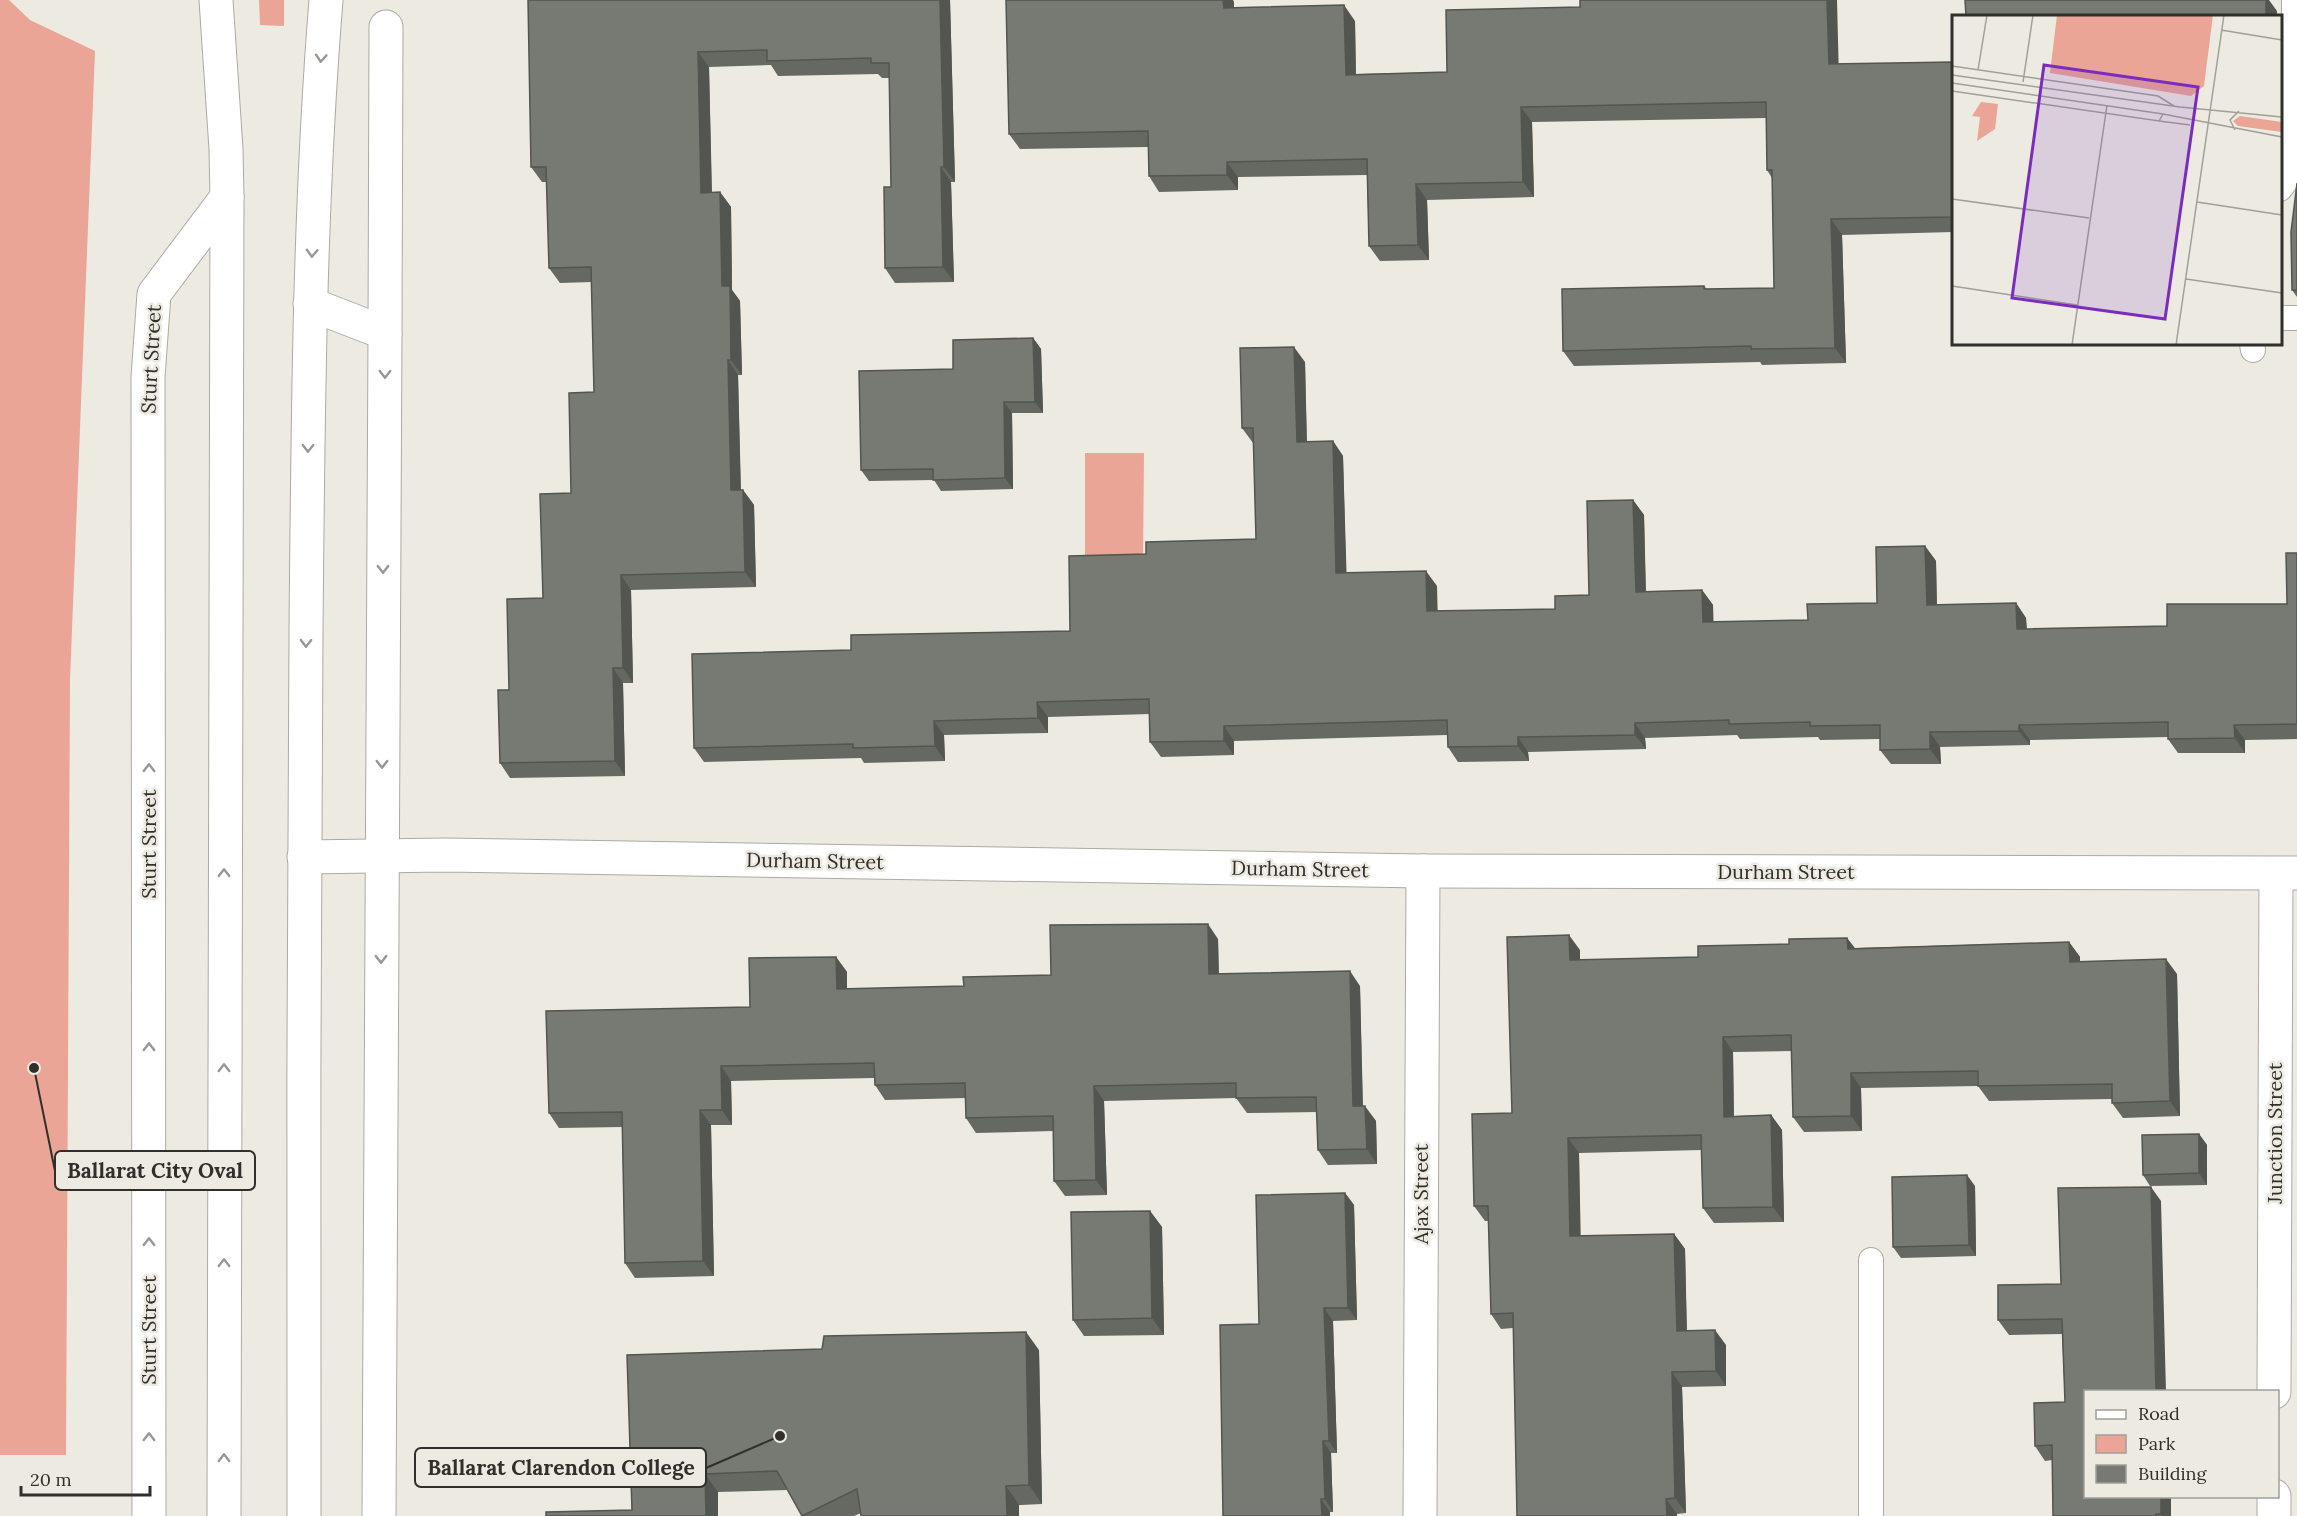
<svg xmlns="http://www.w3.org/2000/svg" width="2297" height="1516" viewBox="0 0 2297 1516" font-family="Lora,serif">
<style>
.green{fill:#eaa596}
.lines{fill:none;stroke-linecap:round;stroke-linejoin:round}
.lane-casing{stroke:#acaaa2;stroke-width:26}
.street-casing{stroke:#acaaa2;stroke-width:35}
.secondary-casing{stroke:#acaaa2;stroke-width:35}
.lane{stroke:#fff;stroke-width:24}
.street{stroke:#fff;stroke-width:33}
.secondary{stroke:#fff;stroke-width:33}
.wall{fill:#666962}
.shaded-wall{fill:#535550}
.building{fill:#777a72;stroke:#535550;stroke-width:1.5}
.oneway{stroke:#989796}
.labels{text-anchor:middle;stroke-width:5;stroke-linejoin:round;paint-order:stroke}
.street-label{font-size:20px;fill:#302f2c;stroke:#edeae2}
.inset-road{fill:none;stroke:#a19f99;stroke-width:1.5}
.view{fill:#7b2cbf;fill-opacity:0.15;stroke:#7b2cbf;stroke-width:3}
.inset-edge{fill:none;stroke:#302f2c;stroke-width:3}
.leader{fill:none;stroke:#302f2c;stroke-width:2}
.callout-dot{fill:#302f2c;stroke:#edeae2;stroke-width:2}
.callout{fill:#edeae2;stroke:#302f2c;stroke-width:2}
.callout-label{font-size:21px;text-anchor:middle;font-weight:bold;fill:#302f2c}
</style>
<rect width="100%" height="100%" fill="#edeae2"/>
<g class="green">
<polygon points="0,0 9,0 30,20 95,51 70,680 66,1455 0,1455"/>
<polygon points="259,0 284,0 284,26 260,25"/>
<polygon points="1085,453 1144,453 1143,561 1085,561"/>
</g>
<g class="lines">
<defs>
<g id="lane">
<polyline points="2280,189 2290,176 2293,164 2294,0"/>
<polyline points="2280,318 2297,318"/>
<polyline points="2252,344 2253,350"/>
<polyline points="1871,1516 1871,1260"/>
</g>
<g id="street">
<polyline points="310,304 385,333 379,1516"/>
<polyline points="385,333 386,27"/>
<polyline points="304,857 445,855 1423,871 2297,873"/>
<polyline points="2274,1392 2276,874"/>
<polyline points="149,1516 148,377 154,294 227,197"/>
<polyline points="1420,1516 1423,871"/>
<polyline points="2274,1516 2274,1496"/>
</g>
<g id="secondary">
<polyline points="216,0 226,149 227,197 224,1516"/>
<path d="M304,1516C304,1221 303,927 306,632C308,421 309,210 326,0"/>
</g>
</defs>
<use href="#lane" class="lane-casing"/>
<use href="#street" class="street-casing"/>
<use href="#secondary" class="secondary-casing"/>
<use href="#lane" class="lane"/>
<use href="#street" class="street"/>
<use href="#secondary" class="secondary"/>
</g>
<g class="wall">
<polygon points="528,0 950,0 955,182 951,182 954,282 895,283 885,268 891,187 889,78 882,78 878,74 778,76 771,65 709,67 712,193 720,192 731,207 732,290 740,301 742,375 738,375 741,490 743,490 754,505 756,587 631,590 633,683 623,683 625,776 510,778 500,763 509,690 543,598 571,493 594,392 592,282 560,283 549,268 547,182 542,182 531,167"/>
<polygon points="1234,2 1234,7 1355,21 1356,74 1953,62 1953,232 1842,235 1846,363 1762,365 1760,362 1574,366 1563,351 1704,286 1707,289 1774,288 1772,178 1767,170 1766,118 1532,122 1534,197 1427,200 1429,260 1380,261 1369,246 1367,175 1238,177 1238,190 1159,192 1149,176 1148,147 1020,149 1009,134"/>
<polygon points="2297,183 2297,297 2292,290"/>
<polygon points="1033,338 1041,349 1043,413 1012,413 1013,489 941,491 934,480 869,481 861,470 953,369"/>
<polygon points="1305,362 1307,442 1333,441 1343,456 1346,573 1437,586 1437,611 1555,609 1589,595 1633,500 1644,515 1646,592 1702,590 1713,605 1713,622 1808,620 1877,603 1925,546 1936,561 1937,605 2016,603 2026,618 2027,629 2167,626 2287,604 2297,553 2297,739 2245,740 2245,753 2178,753 2168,739 2168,737 2030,740 2030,745 1940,747 1941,764 1891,764 1880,750 1880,739 1820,740 1818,737 1740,739 1737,735 1645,738 1646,749 1528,752 1529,761 1458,762 1448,747 1447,735 1234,741 1234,755 1161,757 1150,742 1150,714 1048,717 1048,733 944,735 945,761 864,763 861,758 704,762 694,748 851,650 1070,631 1146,554 1256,539 1254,443 1253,443 1242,428"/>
<polygon points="1847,938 1855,948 2069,942 2080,957 2080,962 2177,974 2180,1116 2123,1118 2112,1103 2112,1099 1989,1101 1978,1086 1861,1088 1862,1131 1804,1132 1793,1117 1792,1051 1733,1052 1734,1116 1771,1115 1782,1130 1784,1222 1714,1223 1703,1208 1701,1150 1579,1153 1580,1236 1674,1234 1685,1249 1687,1330 1726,1345 1726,1386 1682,1387 1686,1513 1677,1514 1677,1516 1517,1516 1513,1328 1501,1329 1491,1314 1489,1221 1485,1221 1474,1206 1512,1113 1580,950 1580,960 1698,957 1789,944"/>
<polygon points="1218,939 1219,974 1360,986 1363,1106 1376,1121 1377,1164 1328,1165 1318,1150 1317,1112 1247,1113 1236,1098 1104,1101 1107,1195 1065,1196 1054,1181 1053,1131 976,1133 966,1118 966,1098 885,1100 875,1085 874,1078 731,1081 732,1125 711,1125 714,1276 635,1278 625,1263 622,1127 559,1128 549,1113 750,1007 836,957 847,972 847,989 964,986 1051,975"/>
<polygon points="2199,1134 2207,1145 2207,1185 2150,1186 2143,1175"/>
<polygon points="1975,1186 1976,1256 1901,1258 1893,1247"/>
<polygon points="1345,1193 1354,1205 1357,1320 1333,1321 1337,1453 1331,1453 1333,1512 1330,1512 1330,1516 1223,1516 1259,1324"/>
<polygon points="2161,1201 2085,1392 2171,1497 2171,1516 2053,1516 2052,1460 2045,1461 2035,1446 2065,1402 2062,1334 2009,1335 1998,1320 2061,1284"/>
<polygon points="1150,1211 1162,1227 1164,1335 1084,1336 1073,1320"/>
<polygon points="1039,1350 1042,1504 861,1513 854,1516 802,1516 788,1490 718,1492 718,1516 546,1516 632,1510 627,1355"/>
</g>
<g class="shaded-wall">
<polygon points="940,0 950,0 955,182 944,167"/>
<polygon points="1223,0 1233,0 1234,2 1234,23 1224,8"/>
<polygon points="1827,0 1837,0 1839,80 1829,64"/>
<polygon points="2266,0 2269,0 2277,11 2277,16 2266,16"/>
<polygon points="1344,5 1355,21 1356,90 1346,75"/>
<polygon points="698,52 709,67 712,208 701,193"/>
<polygon points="1521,107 1532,122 1534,197 1523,182"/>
<polygon points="1227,162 1238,177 1238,190 1227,175"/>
<polygon points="941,167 951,182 954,282 943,267"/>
<polygon points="1416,184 1427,200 1429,260 1418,245"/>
<polygon points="720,192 731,207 732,290 740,301 742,375 731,360 722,286"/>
<polygon points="1831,219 1842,235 1846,363 1835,348"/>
<polygon points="1033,338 1041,349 1043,413 1035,402"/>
<polygon points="1294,347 1305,362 1307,457 1297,442"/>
<polygon points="728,360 738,375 741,505 731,490"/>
<polygon points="1004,402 1012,413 1013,489 1005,478"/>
<polygon points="1333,441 1343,456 1347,588 1336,573"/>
<polygon points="743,490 754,505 756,587 745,572"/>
<polygon points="1633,500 1644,515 1646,607 1636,592"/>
<polygon points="1925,546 1936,561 1937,620 1927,605"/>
<polygon points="1426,571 1437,586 1438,626 1427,611"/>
<polygon points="621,575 631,590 633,683 623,668"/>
<polygon points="1702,590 1713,605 1714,637 1703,622"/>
<polygon points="2016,603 2026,618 2027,644 2017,629"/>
<polygon points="613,668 623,683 625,776 615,761"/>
<polygon points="1037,702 1048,717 1048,733 1038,718"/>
<polygon points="934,721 944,735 945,761 935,746"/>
<polygon points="1635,723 1645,738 1646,749 1635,735"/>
<polygon points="2019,725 2030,740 2030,745 2019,731"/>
<polygon points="2234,725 2245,740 2245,753 2235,738"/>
<polygon points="1224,726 1234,741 1234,755 1224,741"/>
<polygon points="1930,732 1940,747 1941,764 1930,749"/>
<polygon points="1518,737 1528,752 1529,761 1518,746"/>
<polygon points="1208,924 1218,939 1219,989 1209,974"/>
<polygon points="1569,935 1580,950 1580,975 1570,960"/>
<polygon points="1847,938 1858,953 1848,949"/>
<polygon points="2069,942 2080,957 2080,977 2070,962"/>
<polygon points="836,957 847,972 847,1004 837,989"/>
<polygon points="2166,959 2177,974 2180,1116 2170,1101"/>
<polygon points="1350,971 1360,986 1363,1121 1353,1106"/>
<polygon points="1723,1037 1733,1052 1734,1132 1724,1117"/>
<polygon points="721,1066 731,1081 732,1125 722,1110"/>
<polygon points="1851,1073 1861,1088 1862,1131 1851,1116"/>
<polygon points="1094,1086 1104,1101 1107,1195 1096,1180"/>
<polygon points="1365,1106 1376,1121 1377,1164 1367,1149"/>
<polygon points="700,1110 711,1125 714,1276 703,1261"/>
<polygon points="1771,1115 1782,1130 1784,1222 1773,1207"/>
<polygon points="2199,1134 2207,1145 2207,1185 2199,1173"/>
<polygon points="1568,1138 1579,1153 1581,1251 1570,1236"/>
<polygon points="1967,1175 1975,1186 1976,1256 1969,1245"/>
<polygon points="2151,1187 2161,1201 2166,1392 2156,1392"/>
<polygon points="1345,1193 1354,1205 1357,1320 1348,1308"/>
<polygon points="1150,1211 1162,1227 1164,1335 1152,1318"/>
<polygon points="1674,1234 1685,1249 1687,1346 1677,1331"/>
<polygon points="1324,1308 1333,1321 1337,1453 1329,1441"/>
<polygon points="1715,1330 1726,1345 1726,1386 1716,1371"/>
<polygon points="1026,1332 1039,1350 1042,1504 1029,1485"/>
<polygon points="1672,1372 1682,1387 1686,1513 1675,1498"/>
<polygon points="1323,1441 1331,1453 1333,1512 1325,1499"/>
<polygon points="705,1474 718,1492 718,1516 706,1516"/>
<polygon points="1006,1486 1019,1505 1019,1516 1007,1516"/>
<polygon points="2161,1497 2171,1497 2171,1516 2163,1516 2161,1514"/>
<polygon points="1321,1499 1330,1512 1330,1516 1322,1516"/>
<polygon points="1666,1499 1677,1514 1677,1516 1667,1516"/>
</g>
<g class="building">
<polygon points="528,0 940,0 944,167 941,167 943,267 885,268 884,187 891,187 889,63 871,63 871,58 767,61 767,50 698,52 701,193 720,192 722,286 730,286 731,360 728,360 731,490 743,490 745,572 621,575 623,668 613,668 615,761 500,763 498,690 509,690 507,599 543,598 540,494 571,493 569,393 594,392 591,267 549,268 546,167 531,167"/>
<polygon points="1006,0 1223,0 1224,8 1344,5 1346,75 1447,72 1446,10 1580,7 1580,0 1827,0 1829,64 1953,62 1953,217 1831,219 1835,348 1751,349 1751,346 1563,351 1562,289 1704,286 1704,289 1774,288 1772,170 1767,170 1766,102 1521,107 1523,182 1416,184 1418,245 1369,246 1367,159 1227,162 1227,175 1149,176 1148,131 1009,134"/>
<polygon points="1965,0 2266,0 2266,16 1966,16"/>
<polygon points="2297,183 2297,290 2292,290 2291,232"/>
<polygon points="1033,338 1035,402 1004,402 1005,478 933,480 933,469 861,470 859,371 953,369 953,340"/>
<polygon points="1294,347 1297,442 1333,441 1336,573 1426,571 1427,611 1555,609 1555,596 1589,595 1587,501 1633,500 1636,592 1702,590 1703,622 1808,620 1807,604 1877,603 1876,547 1925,546 1927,605 2016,603 2017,629 2167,626 2167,604 2287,604 2286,553 2297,553 2297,724 2234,725 2235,738 2168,739 2168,722 2019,725 2019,731 1930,732 1930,749 1880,750 1880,725 1810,726 1810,722 1729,724 1729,720 1635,723 1635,735 1518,737 1518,746 1448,747 1447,720 1224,726 1224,741 1150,742 1149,699 1037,702 1038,718 934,721 935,746 853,748 853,744 694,748 692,654 851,650 851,635 1070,631 1069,556 1146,554 1146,542 1256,539 1253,428 1242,428 1240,348"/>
<polygon points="1208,924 1209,974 1350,971 1353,1106 1365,1106 1367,1149 1318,1150 1316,1097 1236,1098 1236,1083 1094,1086 1096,1180 1054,1181 1053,1116 966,1118 965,1083 875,1085 874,1063 721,1066 722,1110 700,1110 703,1261 625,1263 622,1112 549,1113 546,1011 750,1007 749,958 836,957 837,989 964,986 963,977 1051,975 1050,925"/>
<polygon points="1569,935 1570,960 1698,957 1698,946 1789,944 1789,939 1847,938 1848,949 2069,942 2070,962 2166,959 2170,1101 2112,1103 2112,1084 1978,1086 1978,1071 1851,1073 1851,1116 1793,1117 1791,1035 1723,1037 1724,1117 1771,1115 1773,1207 1703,1208 1701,1135 1568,1138 1570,1236 1674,1234 1677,1331 1715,1330 1716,1371 1672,1372 1675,1498 1666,1499 1667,1516 1517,1516 1513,1313 1491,1314 1488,1206 1474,1206 1472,1114 1512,1113 1507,937"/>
<polygon points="2199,1134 2199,1173 2143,1175 2142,1135"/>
<polygon points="1967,1175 1969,1245 1893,1247 1892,1177"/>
<polygon points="2151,1187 2156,1392 2085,1392 2085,1497 2161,1497 2161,1514 2156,1514 2156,1516 2053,1516 2052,1445 2035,1446 2034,1403 2065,1402 2062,1319 1998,1320 1998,1285 2061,1284 2058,1188"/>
<polygon points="1345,1193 1348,1308 1324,1308 1329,1441 1323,1441 1325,1499 1321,1499 1322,1516 1223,1516 1220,1325 1259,1324 1256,1195"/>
<polygon points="1150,1211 1152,1318 1073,1320 1071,1212"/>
<polygon points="1026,1332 1029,1485 1006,1486 1007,1516 861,1516 857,1489 802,1516 777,1471 705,1474 706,1516 546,1516 546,1512 632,1510 627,1355 822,1349 824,1336"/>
</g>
<defs><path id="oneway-chevron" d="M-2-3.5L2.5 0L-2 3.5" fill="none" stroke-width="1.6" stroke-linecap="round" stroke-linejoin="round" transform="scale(1.5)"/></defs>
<g class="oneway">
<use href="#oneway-chevron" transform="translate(321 58) rotate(94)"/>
<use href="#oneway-chevron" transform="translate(312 253) rotate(92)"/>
<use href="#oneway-chevron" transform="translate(385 374) rotate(90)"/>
<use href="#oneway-chevron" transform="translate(308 448) rotate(91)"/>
<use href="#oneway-chevron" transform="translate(383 569) rotate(90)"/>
<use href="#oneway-chevron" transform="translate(306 643) rotate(91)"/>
<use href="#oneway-chevron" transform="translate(382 764) rotate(90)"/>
<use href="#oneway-chevron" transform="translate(149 768) rotate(-90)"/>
<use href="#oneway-chevron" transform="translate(224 873) rotate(-90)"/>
<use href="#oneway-chevron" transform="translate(381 959) rotate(90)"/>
<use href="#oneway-chevron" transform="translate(149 1047) rotate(-90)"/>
<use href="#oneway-chevron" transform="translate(224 1068) rotate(-90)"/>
<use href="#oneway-chevron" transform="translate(149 1242) rotate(-90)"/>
<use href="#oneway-chevron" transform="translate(224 1263) rotate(-90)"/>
<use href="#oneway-chevron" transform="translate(149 1437) rotate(-90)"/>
<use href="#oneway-chevron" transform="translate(224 1458) rotate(-90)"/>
</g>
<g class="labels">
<g class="street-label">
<text transform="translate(151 359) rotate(-87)" y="7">Sturt Street</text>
<text transform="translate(149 844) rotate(-90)" y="7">Sturt Street</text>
<text transform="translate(815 861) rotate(1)" y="7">Durham Street</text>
<text transform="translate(1300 869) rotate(1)" y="7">Durham Street</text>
<text x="1786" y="879">Durham Street</text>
<text transform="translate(2275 1133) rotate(-90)" y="7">Junction Street</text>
<text transform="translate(1421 1194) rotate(-90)" y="7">Ajax Street</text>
<text transform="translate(149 1330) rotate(-90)" y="7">Sturt Street</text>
</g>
</g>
<g transform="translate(1952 15)">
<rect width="330" height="330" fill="#edeae2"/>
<path d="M105,0H261L252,71L239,81L98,58ZM29,87L46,89L43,114L25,126L28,102L20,101ZM288,101L330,107V117L286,111L281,106Z" fill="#eaa596"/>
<path class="inset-road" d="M269,15L330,25M0,51L206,81L222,91M26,55L35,0M0,60L228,92L330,102M71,67L81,0M0,68L211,99L330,122M0,76L207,106L211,99M207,106L238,110M283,115L278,105L287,96M0,184L137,203M245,187L330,200M234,264L330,278M0,271L125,290M120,330L155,90M224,330L272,0"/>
<path class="view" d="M92,50L246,72L213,304L60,283Z"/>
<rect width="330" height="330" class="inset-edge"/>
</g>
<path class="leader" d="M34 1068L55 1171M780 1436L706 1468"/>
<g class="callout-dot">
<circle cx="34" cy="1068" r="6"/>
<circle cx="780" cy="1436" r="6"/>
</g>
<g class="callout">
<rect x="55" y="1151" width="200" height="39" rx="6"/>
<rect x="415" y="1448" width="291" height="39" rx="6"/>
</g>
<g class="callout-label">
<text x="155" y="1178">Ballarat City Oval</text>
<text x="561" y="1475">Ballarat Clarendon College</text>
</g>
<rect x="2084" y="1390" width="195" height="108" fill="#edeae2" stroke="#a19f99" stroke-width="1.5"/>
<rect x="2096" y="1410" width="30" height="9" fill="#ffffff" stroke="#a19f99" stroke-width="1.5"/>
<text x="2138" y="1420" font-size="18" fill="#302f2c">Road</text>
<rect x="2096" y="1435" width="30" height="18" fill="#eaa596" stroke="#a19f99" stroke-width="1.5"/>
<text x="2138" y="1450" font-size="18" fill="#302f2c">Park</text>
<rect x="2096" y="1465" width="30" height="18" fill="#777a72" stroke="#a19f99" stroke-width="1.5"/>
<text x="2138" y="1480" font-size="18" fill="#302f2c">Building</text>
<path d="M21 1486v9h129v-9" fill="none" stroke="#302f2c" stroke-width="3"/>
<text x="30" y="1486" font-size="18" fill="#302f2c" stroke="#edeae2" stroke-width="4.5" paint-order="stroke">20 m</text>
</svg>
